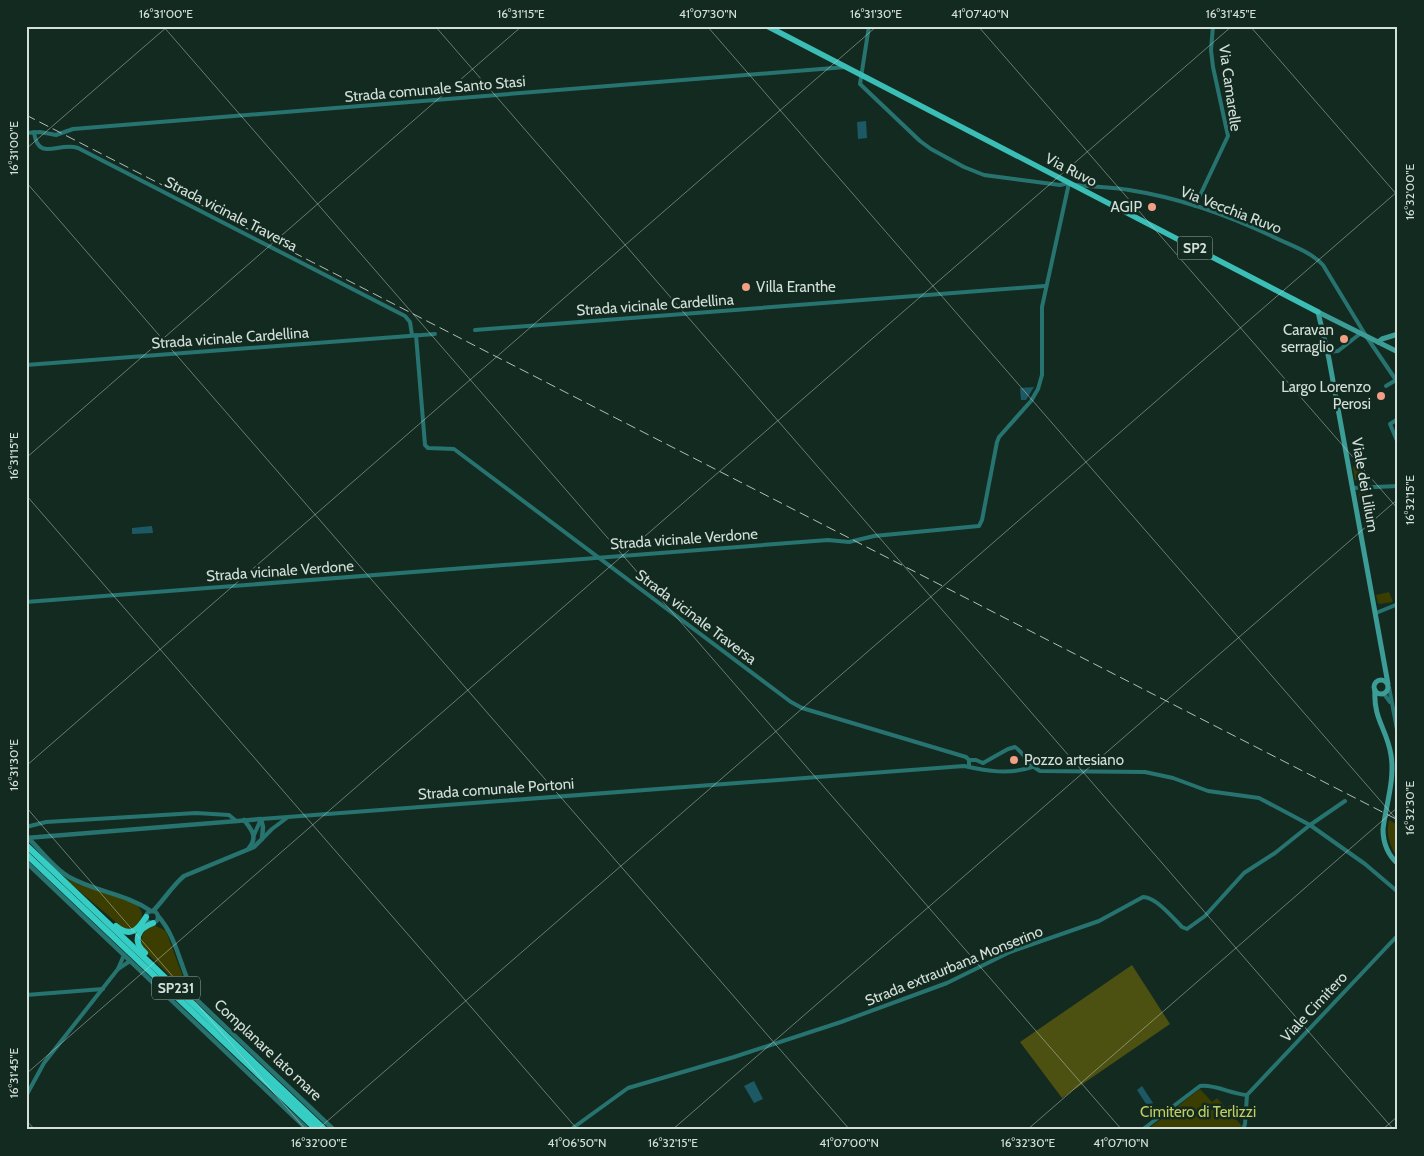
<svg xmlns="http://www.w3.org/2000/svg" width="1424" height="1156" viewBox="0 0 1424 1156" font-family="Cabin,sans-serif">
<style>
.green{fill:#3b3e00}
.forest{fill:#4c5010}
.water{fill:#1d5865}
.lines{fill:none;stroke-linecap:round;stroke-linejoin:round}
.minor{stroke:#27736f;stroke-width:4}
.tertiary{stroke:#27736f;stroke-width:4.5}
.secondary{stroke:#3c9c96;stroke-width:5}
.primary{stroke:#3abeb6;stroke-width:5.5}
.trunk{stroke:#36cdc4;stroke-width:6}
.rail{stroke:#afbeb6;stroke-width:1;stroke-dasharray:10 5;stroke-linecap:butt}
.ticks{fill:none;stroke:#d3e0d9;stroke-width:1;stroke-opacity:0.45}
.poi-dot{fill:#f39f86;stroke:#132a20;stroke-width:2}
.labels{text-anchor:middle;stroke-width:5;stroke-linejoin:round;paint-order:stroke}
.shield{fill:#132a20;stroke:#99a9a2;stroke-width:1}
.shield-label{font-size:14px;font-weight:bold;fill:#d3e0d9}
.street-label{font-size:15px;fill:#d3e0d9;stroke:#132a20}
.poi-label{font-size:15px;fill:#d3e0d9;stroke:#132a20;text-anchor:end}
.park-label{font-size:15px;fill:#c4cd60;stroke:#132a20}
.neatline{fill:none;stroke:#d3e0d9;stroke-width:2}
.ticks-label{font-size:12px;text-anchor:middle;fill:#d3e0d9}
</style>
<rect width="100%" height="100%" fill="#132a20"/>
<g class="green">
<polygon points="1358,463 1361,463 1364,483 1355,480 1353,467"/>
<polygon points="1363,492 1366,492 1368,508 1362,509 1359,494"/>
<polygon points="1389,592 1393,602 1380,604 1378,603 1376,595"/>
<path d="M1389,820L1398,825V858C1389,846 1386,834 1389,820Z"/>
<path d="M63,877L80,885L132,901C140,907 144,911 141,922L131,930L124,929Z"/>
<path d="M154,925L166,931L186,985L196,1002L145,951C138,939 142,930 154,925Z"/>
<polygon points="1200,1089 1212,1102 1217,1098 1226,1108 1230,1105 1232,1106 1234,1105 1238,1109 1233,1116 1242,1126 1239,1130 1147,1130"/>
</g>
<polygon class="forest" points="1132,965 1170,1024 1062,1098 1020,1042"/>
<g class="water">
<polygon points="866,121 867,138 858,139 857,122"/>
<polygon points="1034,387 1026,400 1021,400 1020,388"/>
<polygon points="152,526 153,533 132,534 132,528"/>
<polygon points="754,1081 763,1099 754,1103 744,1086"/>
<polygon points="1142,1086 1153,1103 1148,1107 1137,1090"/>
</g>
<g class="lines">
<g class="minor">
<path d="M34,132C38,163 59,141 78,148L405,316L410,322L412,335"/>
<polyline points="26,133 40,132 56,135 73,129 846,67"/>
<path d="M1076,185C1094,187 1112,187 1129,190C1181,198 1233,217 1280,240C1295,247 1312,253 1323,265L1366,336L1398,383"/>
<polyline points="1195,206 1228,136 1213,67 1211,50 1213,26"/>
<polyline points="475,330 1045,286"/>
<polyline points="416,335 425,445 428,448 454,449 791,702 802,708 966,757 969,760"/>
<polyline points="1328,352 1338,351 1361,333"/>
<polyline points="26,365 435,334"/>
<polyline points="1386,386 1396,380"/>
<polyline points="1398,419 1390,424 1398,443"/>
<polyline points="1352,488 1398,486"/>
<polyline points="26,602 828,540 849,542 874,536 979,526 982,520 997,442 999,437 1031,401 1038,389 1042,375 1042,307 1069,183 1060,185 984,175 964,167 931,149 920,141 860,84 869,26"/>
<polyline points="1376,613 1398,604"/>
<polyline points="1389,687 1398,735"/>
<polyline points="1384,694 1390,702"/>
<path d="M983,763L1008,749L1015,747C1026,755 1028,765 1040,771L1145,772L1173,778L1208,791L1259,798L1310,825L1365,864L1398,892"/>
<polyline points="969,767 969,760 976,760 983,763"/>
<polyline points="26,827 46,822 196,813 229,815 235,820"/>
<path d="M254,835L261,819L964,766C987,771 1009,775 1032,767"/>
<polyline points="262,839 272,829 288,817"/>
<polyline points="118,969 130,961"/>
<polyline points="26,995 103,989"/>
<polyline points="1247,1095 1398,935"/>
<polyline points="26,1096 44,1063 118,969 124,955"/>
<path d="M570,1130L628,1088L734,1057L841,1022L947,983L1010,952L1099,921L1143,897C1156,897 1173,918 1182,927L1187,929L1205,916L1244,873L1275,853L1310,825L1345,801"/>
<path d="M1142,1130L1200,1086C1215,1084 1231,1094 1247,1095"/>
<polyline points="1243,1130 1245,1124 1247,1095"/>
</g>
<g class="tertiary">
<path d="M244,820C252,830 258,837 249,848"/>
<path d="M27,837C41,850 53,868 69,877C96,892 124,893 151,911"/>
<path d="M26,838L261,819L263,827L262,839L254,847L184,876C172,886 164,900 153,911"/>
<polyline points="26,862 308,1130"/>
<circle cx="152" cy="917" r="6"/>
<path d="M158,916C179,939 181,975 198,1001L334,1130"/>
</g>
<g class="secondary">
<polyline points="1318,312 1329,359 1388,684"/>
<polyline points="1318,312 1398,352"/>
<polyline points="1378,342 1382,339 1398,334"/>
<circle cx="1381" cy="687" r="7"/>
<path d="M1375,690C1373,719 1387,729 1391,755C1395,779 1386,805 1383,829C1383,843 1388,855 1398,864"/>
</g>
<polyline class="primary" points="767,26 1318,312"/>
<g class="trunk">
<polyline points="26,845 325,1130"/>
<polyline points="26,854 317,1130"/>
<path d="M116,926C130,938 138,930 146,917"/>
<path d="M145,953C132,941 137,929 153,923"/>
</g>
<polyline class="rail" points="26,115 1398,820"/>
</g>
<path class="ticks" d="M163,26L1122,1130M435,26L1394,1130M707,26L1398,821M978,26L1398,509M1250,26L1398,196M26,149L168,26M26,182L850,1130M26,458L522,26M26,495L578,1130M26,766L877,26M26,807L306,1130M26,1074L1232,26M26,1120L35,1130M317,1130L1398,191M672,1130L1398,499M1027,1130L1398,807M1382,1130L1398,1116"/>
<g class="poi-dot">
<circle cx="1152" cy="207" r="5"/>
<circle cx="746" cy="287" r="5"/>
<circle cx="1344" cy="339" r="5"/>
<circle cx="1381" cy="396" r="5"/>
<circle cx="1014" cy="760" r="5"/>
</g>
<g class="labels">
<g class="shield">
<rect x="1177.5" y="236.5" width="35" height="23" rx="4"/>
<rect x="152" y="976.5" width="48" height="23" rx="4"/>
</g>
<g class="shield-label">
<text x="1195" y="253">SP2</text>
<text x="176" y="993">SP231</text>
</g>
<g class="street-label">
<text transform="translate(1230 88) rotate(82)" y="5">Via Camarelle</text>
<text transform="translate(435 89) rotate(-5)" y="5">Strada comunale Santo Stasi</text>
<text transform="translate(1071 170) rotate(27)" y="5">Via Ruvo</text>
<text transform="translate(1231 210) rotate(21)" y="5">Via Vecchia Ruvo</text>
<text transform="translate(231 214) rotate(27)" y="5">Strada vicinale Traversa</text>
<text transform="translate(655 305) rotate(-4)" y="5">Strada vicinale Cardellina</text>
<text transform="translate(230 338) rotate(-4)" y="5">Strada vicinale Cardellina</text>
<text transform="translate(1365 485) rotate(80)" y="5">Viale dei Lilium</text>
<text transform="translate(684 539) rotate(-4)" y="5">Strada vicinale Verdone</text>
<text transform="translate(280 571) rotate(-4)" y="5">Strada vicinale Verdone</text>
<text transform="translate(696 617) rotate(37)" y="5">Strada vicinale Traversa</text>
<text transform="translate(496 789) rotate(-4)" y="5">Strada comunale Portoni</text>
<text transform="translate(954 966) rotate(-22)" y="5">Strada extraurbana Monserino</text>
<text transform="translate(1314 1007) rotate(-47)" y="5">Viale Cimitero</text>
<text transform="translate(268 1050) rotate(43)" y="5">Complanare lato mare</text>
</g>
<g class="poi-label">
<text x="1142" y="212">AGIP</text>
<text x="756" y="292" text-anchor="start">Villa Eranthe</text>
<text x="1334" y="335">Caravan<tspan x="1334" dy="17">serraglio</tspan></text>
<text x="1371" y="392">Largo Lorenzo<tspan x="1371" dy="17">Perosi</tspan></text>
<text x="1024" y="765" text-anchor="start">Pozzo artesiano</text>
</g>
<g class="park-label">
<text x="1198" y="1117">Cimitero di Terlizzi</text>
</g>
</g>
<rect width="1424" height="1156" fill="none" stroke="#132a20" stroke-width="55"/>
<rect x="28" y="28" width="1368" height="1100" class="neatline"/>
<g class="ticks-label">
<text x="166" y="18">16°31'00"E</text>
<text x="521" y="18">16°31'15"E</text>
<text x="708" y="18">41°07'30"N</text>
<text x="876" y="18">16°31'30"E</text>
<text x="980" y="18">41°07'40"N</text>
<text x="1231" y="18">16°31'45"E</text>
<text transform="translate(14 148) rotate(-90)" y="4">16°31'00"E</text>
<text transform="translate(1410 192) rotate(-90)" y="4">16°32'00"E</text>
<text transform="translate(14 456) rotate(-90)" y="4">16°31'15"E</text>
<text transform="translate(1410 500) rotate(-90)" y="4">16°32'15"E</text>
<text transform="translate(14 765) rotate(-90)" y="4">16°31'30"E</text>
<text transform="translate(1410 808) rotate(-90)" y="4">16°32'30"E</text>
<text transform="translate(14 1073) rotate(-90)" y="4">16°31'45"E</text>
<text x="319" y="1147">16°32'00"E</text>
<text x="577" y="1147">41°06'50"N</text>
<text x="673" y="1147">16°32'15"E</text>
<text x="849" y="1147">41°07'00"N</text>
<text x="1028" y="1147">16°32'30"E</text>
<text x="1121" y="1147">41°07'10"N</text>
</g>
</svg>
